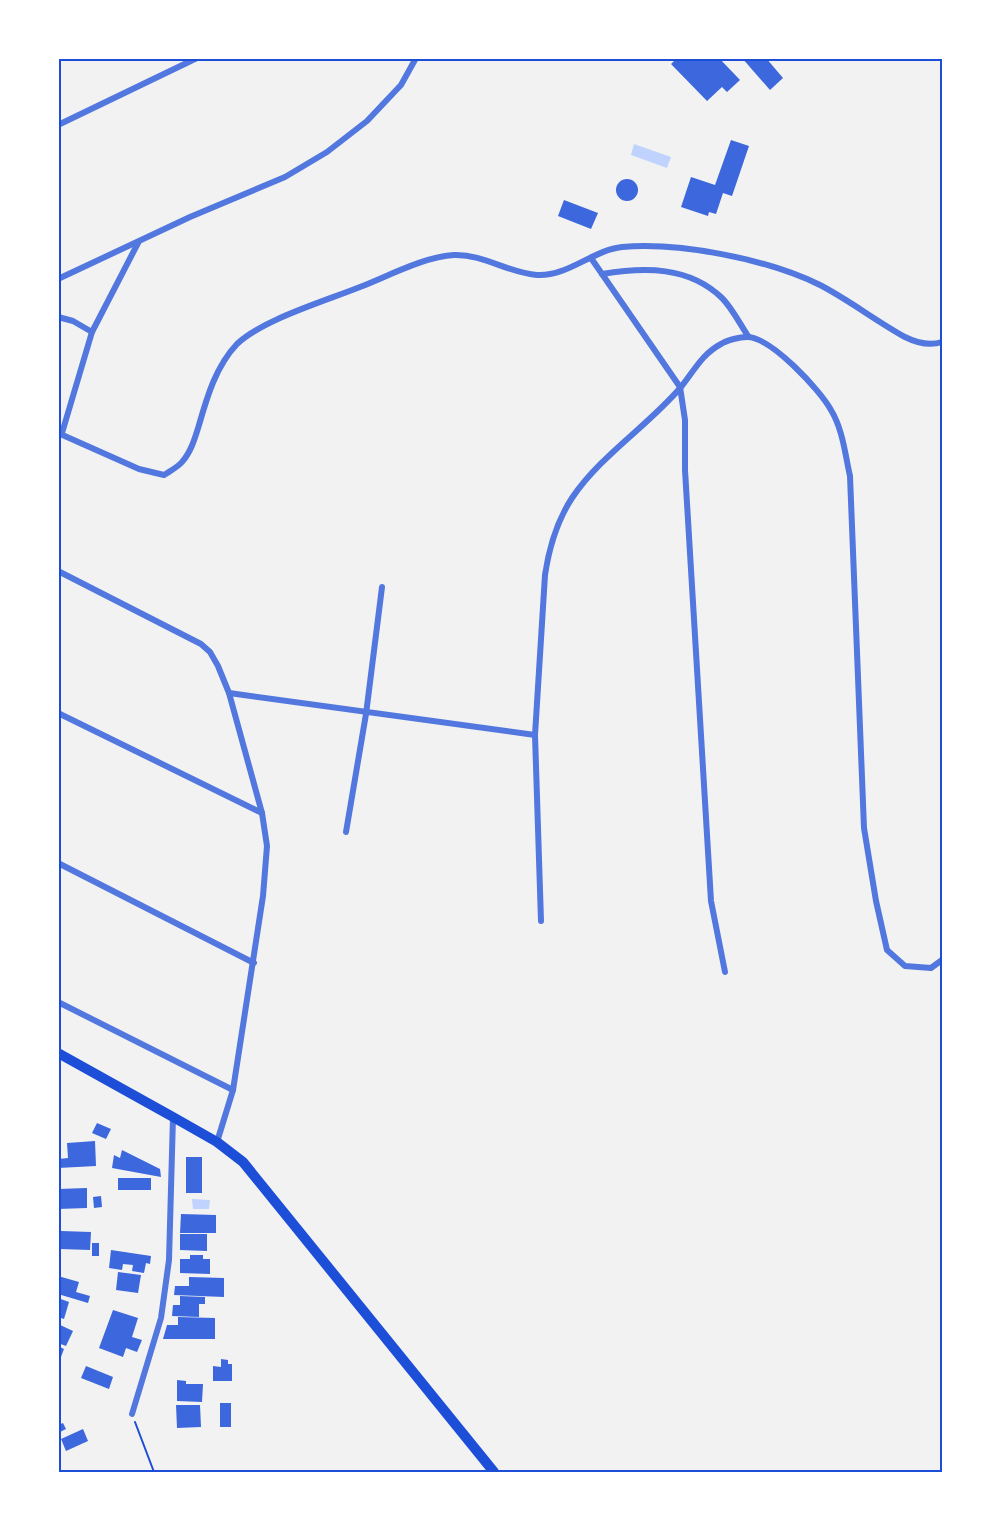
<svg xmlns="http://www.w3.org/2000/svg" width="1001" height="1531" viewBox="0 0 1001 1531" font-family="Karla,sans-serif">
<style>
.water{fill:#bfd3fe}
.building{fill:#3d67dc}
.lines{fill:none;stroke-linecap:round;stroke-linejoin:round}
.path{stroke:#1d4ed8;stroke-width:2}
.minor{stroke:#5277de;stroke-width:6}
.secondary{stroke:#1d4ed8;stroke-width:10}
.neatline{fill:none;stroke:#1d4ed8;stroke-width:2}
</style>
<rect width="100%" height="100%" fill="#f2f2f2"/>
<g class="water">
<polygon points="634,144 671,157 667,168 631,155"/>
<polygon points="192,1199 210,1200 209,1209 193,1209"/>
</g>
<g class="building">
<polygon points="677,58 719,58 740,80 727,92 722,87 707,101 671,64"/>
<polygon points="742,58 766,58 783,78 770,90"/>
<polygon points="731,140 749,146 732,196 723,193 716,214 709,212 708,216 681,207 691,177 715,185"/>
<circle cx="627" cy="190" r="11"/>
<polygon points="564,200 598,213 591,229 558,216"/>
<polygon points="97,1123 111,1129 106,1139 92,1133"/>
<polygon points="95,1141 96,1166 58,1168 58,1159 68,1158 67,1143"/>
<polygon points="122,1150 160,1169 161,1177 112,1168 114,1155 120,1158"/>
<rect x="186" y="1157" width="16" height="36"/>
<rect x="118" y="1178" width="33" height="12"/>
<polygon points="87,1188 87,1208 58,1209 58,1189"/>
<polygon points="101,1196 102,1207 94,1208 93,1197"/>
<polygon points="181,1214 216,1215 216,1233 180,1233"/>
<polygon points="61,1231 91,1232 90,1250 60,1249"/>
<polygon points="180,1234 207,1234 207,1251 180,1250"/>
<rect x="92" y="1243" width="7" height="13"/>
<polygon points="111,1250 151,1256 150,1264 146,1263 144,1273 132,1271 133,1265 123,1264 122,1270 109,1268"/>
<polygon points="190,1255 203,1255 203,1259 210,1259 210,1274 180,1273 180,1259 190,1259"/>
<polygon points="118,1272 141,1275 138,1293 116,1290"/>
<polygon points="58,1276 79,1282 76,1292 90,1296 88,1303 58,1294"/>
<polygon points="189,1277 224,1278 224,1297 174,1295 175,1286 189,1286"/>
<polygon points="180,1296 205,1297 205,1304 199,1304 199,1317 172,1316 173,1305 180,1305"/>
<polygon points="58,1298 69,1302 64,1319 58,1317"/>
<polygon points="113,1310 138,1318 132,1337 142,1340 137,1352 126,1348 123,1357 99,1348"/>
<polygon points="178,1317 215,1318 215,1339 163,1339 167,1325 178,1325"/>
<polygon points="58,1324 73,1331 66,1346 58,1343"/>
<polygon points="58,1346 64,1349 59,1362 58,1362"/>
<polygon points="221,1359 228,1360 228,1364 232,1364 232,1381 213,1381 213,1366 221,1367"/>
<polygon points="86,1366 113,1377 109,1389 81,1378"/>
<polygon points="177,1380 186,1381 186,1384 203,1384 202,1402 177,1401"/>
<rect x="220" y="1403" width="11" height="24"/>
<polygon points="176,1405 200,1405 201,1427 177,1428"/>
<polygon points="63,1423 66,1429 58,1433 58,1425"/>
<polygon points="83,1429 88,1441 66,1451 61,1439"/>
</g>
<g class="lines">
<polyline class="path" points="135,1422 154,1472"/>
<g class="minor">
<polyline points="58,125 197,58"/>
<polyline points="591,258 680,387 685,420 685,470 711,901 725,972"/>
<path d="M602,274C644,267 689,266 722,298C732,308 740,324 748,336"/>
<polyline points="58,279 190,217 285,177 327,152 367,121 401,85 416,58"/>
<polyline points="58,317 73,321 92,332"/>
<path d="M58,433L139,469L164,475C170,471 178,467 182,462C191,452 195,438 199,425C207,397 216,366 237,344C264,319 325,301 360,287C386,277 426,256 454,255C484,254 508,273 537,275C567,277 593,250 622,247C680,242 767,259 820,285C849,300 876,321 905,337C917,343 930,346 942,342"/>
<polyline points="62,433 92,332 138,243"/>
<polyline points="58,571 201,644 210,652 218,666 229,693 262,813 267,846 263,896 233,1090 217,1142"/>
<polyline points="229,693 535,735"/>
<polyline points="58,713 262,813"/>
<polyline points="346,832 366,714 382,587"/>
<polyline points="58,863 254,963"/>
<path d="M541,921L535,735L545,575C549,548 557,521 572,498C601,455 648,426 681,387C694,371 702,354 721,344C727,340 740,337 747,337C771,337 820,390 831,410C843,430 845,454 850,476L864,828L876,901L887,950L905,966L931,968L942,960"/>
<polyline points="58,1002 233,1090"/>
<polyline points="132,1414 161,1318 169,1260 173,1117"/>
</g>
<polyline class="secondary" points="58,1053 173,1117 217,1142 243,1162 494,1472"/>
</g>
<rect width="1001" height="1531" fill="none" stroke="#ffffff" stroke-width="120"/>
<rect x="60" y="60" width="881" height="1411" class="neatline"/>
</svg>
